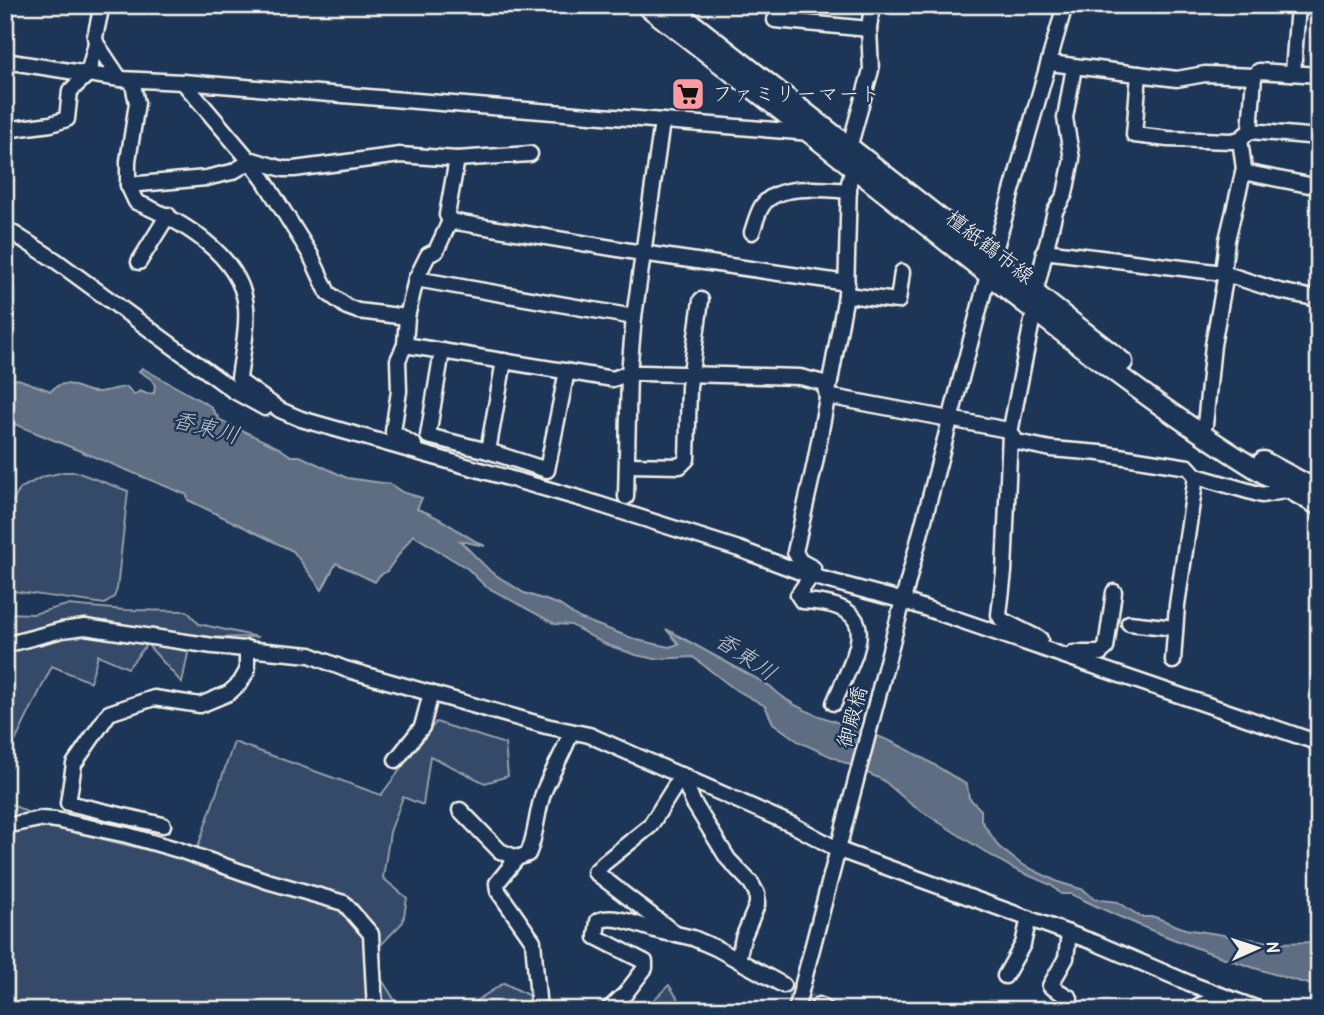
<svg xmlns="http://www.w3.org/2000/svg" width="1324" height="1015" viewBox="0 0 1324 1015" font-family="'Patrick Hand','Klee One',sans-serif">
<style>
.green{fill:#354a67;stroke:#949ea8;stroke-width:2}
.water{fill:#5e6d82;stroke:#9aa2ab;stroke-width:2}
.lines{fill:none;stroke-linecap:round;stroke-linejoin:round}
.minor-tunnel{stroke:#3d516d;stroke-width:14;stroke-dasharray:14 7;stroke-linecap:butt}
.minor-casing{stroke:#f4f1e8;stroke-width:19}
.major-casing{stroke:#f4f1e8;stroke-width:23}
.minor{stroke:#1d3557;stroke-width:14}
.major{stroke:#1d3557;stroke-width:18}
.labels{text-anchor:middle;stroke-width:5;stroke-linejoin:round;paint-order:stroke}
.poi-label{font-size:21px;fill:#f4f1e8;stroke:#1d3557;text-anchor:start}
.street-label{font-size:21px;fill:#f4f1e8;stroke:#1d3557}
.water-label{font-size:23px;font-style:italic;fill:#c0c3c4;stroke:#1d3557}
</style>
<rect width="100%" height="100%" fill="#1d3557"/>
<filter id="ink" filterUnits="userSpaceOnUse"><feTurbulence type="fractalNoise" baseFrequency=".0143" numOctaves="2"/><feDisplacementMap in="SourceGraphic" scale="14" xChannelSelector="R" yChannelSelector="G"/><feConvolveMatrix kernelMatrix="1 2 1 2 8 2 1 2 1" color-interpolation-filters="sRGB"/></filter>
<g filter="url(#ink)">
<g class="green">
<polygon points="64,472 76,472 128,491 117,589 114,597 105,604 5,590 5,513 21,488 42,477"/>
<polygon points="67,605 125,610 187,611 199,624 258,637 191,638 182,683 147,644 128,668 98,655 90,682 52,666 5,762 5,613 33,614"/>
<polygon points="436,722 505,744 508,776 485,783 430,756 423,805 403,797 390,832 383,878 407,898 403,922 368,958 401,1010 5,1010 5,801 61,829 193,861 234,742 381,795"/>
<polygon points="504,983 532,997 533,1010 462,1010"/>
<polygon points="669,985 685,1010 643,1010"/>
</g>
<path class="water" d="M142,368L210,406L220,420L279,448L291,456H300L347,478L390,484L402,492L422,498L417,509C443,517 461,535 485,546L460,541L491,572L524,593L558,604L579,618L637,640L669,647L679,644L666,629L770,686C802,719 852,723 892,742C918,754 943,770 967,785L969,798L981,810V820L999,847L1021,864L1058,882L1084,890L1094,899L1118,902L1141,917H1155L1185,929L1276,943L1319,942V987C1234,964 1150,933 1071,894H1061L1051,885L1014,869L987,853L912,805L883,780L799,742L773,723L765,706L733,688L693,657L655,659L636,655L605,644L571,625L555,624L485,586L468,569L413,535L387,571L379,576L375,582L336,563L322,590L293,551L188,500L187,495L5,420V382L18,379L51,391C67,374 81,394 98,392C108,391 117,388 127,387L134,395L140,391L147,394L154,393L155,385L151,379L139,371Z"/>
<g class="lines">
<polyline class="minor-tunnel" points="783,985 819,1005"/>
<defs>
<g id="minor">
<polyline points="102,5 95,37 96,43 120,79"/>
<polyline points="1298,6 1319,8"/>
<polyline points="775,20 869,29"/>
<polyline points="5,61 120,79 183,82 811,133"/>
<polyline points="1050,63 1177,79 1205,74 1254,76 1259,71 1319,75"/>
<polyline points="1293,73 1298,5"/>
<polyline points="1139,74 1134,135 1168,139 1232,141 1240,139 1250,131 1254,76"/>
<path d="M132,80L137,103L128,161V185L136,202C179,220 241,254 246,307C248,329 242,355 239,378L242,383L280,410L301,419L582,499L739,549L811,576L904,601L1319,743"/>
<polyline points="183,82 250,161 264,180 310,254 328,293 347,307 358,311 407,317"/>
<polyline points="5,130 51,124 67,119 70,91 88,74 96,43"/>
<polyline points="1250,131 1319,137"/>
<polyline points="849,148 871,70 869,29 872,5"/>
<polyline points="1243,172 1319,187"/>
<polyline points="128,185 206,178 232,172 253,160 283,169 294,169 400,155 457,159"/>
<polyline points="450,221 447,215 457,159 530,154"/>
<polyline points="5,228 55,260 234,391 265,408"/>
<path d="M752,232C755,224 757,214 762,206C777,183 825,189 849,191"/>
<polyline points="1044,251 1223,273 1227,240 1244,169 1240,139"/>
<polyline points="139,262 168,215"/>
<polyline points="1223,273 1279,291 1319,299"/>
<polyline points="416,279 634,317"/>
<polyline points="847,283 642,253 450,221 436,251 428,255 416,279 407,317 405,345 613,379 629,373 642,373 800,377 824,383 827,396 1008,430 1017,442 1051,449 1100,453 1188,467 1196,476 1262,495 1289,490"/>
<polyline points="1035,294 1055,211 1065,194 1072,159 1065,118 1074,67"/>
<polyline points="846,295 898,301 902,272"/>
<polyline points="1034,311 1010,433 1004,572 999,615 1002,620 1040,639"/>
<polyline points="405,345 398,360 399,391 393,432 414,445"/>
<polyline points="442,351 428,436 488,451 547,470 567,371"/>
<polyline points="1205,425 1213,345 1226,274"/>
<polyline points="488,451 504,361"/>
<polyline points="628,465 680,466 687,459 689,387 701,300"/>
<polyline points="626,497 629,373 634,317 662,122"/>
<polyline points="813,568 800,561 795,552 815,463 846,295 849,183 853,168"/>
<path d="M811,576L798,595L802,601C888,605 857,649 834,703"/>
<polyline points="1129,623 1175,628"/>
<polyline points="5,645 62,630 85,627 213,646 310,655 345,669 546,726 589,735 793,825 839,850 1096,943 1196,986 1261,1010"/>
<polyline points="1073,653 1100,653 1106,648 1114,592"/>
<polyline points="1173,661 1177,605 1196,476"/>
<polyline points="396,760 422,727 431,693"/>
<polyline points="682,775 650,826 604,863 595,872 676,934 693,938 716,948 783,985"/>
<polyline points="687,777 686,785 693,802 728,859 751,883 757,894 757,905 743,938 738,960"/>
<polyline points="460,810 500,851 517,858"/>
<polyline points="163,825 68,803 74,764 109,713 154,698 200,705 229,693 240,683 247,671 247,648"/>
<polyline points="5,826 40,819 56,820 127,835 179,850 267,881 344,903 371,934 375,1010"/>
<polyline points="1069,933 1066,958 1050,986 1070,998"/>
<polyline points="1005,976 1023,944 1029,918"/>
<polyline points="819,1005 826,1010"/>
<polyline points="1200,1005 1214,1000 1229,1000"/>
<path d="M539,1010L533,941L498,891L497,883L517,858L528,854C537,834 536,812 544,791C552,771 564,753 571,732"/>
<path d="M608,1010L625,994L645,968V962L596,937L598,921C618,911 653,934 675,934"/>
<polyline points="796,1010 988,275 1065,5"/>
</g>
<g id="major">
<path d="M645,5C750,86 854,168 957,250C1073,342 1189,434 1319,506"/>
<polyline points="669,5 1123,362"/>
<polyline points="1263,461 1319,491"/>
</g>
</defs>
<use href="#minor" class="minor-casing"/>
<use href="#major" class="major-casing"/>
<use href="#minor" class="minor"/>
<use href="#major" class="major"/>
</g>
</g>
<defs>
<symbol id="supermarket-square" viewBox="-11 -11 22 22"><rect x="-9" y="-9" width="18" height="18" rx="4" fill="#ff9aa2" stroke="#1d3557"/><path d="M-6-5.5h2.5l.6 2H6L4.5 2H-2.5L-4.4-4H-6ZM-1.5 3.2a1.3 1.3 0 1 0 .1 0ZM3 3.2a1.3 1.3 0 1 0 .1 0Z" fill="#111"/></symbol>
</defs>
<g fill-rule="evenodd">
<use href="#supermarket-square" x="669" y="75" width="38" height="38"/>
</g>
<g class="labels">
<g class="poi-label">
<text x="712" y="101">ファミリーマート</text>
</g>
<g class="street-label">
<text transform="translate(990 247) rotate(38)" y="7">檀紙鶴市線</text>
<text transform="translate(852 717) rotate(-75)" y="7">御殿橋</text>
</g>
<g class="water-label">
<text transform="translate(206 427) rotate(15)" y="8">香東川</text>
<text transform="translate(746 656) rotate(34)" y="8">香東川</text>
</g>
</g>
<rect width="1324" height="1015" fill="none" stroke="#1d3557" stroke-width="28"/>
<rect x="14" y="14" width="1296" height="987" fill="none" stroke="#f4f1e8" stroke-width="2.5" filter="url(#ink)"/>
<g transform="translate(1257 948) rotate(87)" stroke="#1d3557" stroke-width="5" paint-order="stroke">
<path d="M0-5L12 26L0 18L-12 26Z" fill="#f4f1e8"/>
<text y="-10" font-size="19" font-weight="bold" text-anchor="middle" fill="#f4f1e8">N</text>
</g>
</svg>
